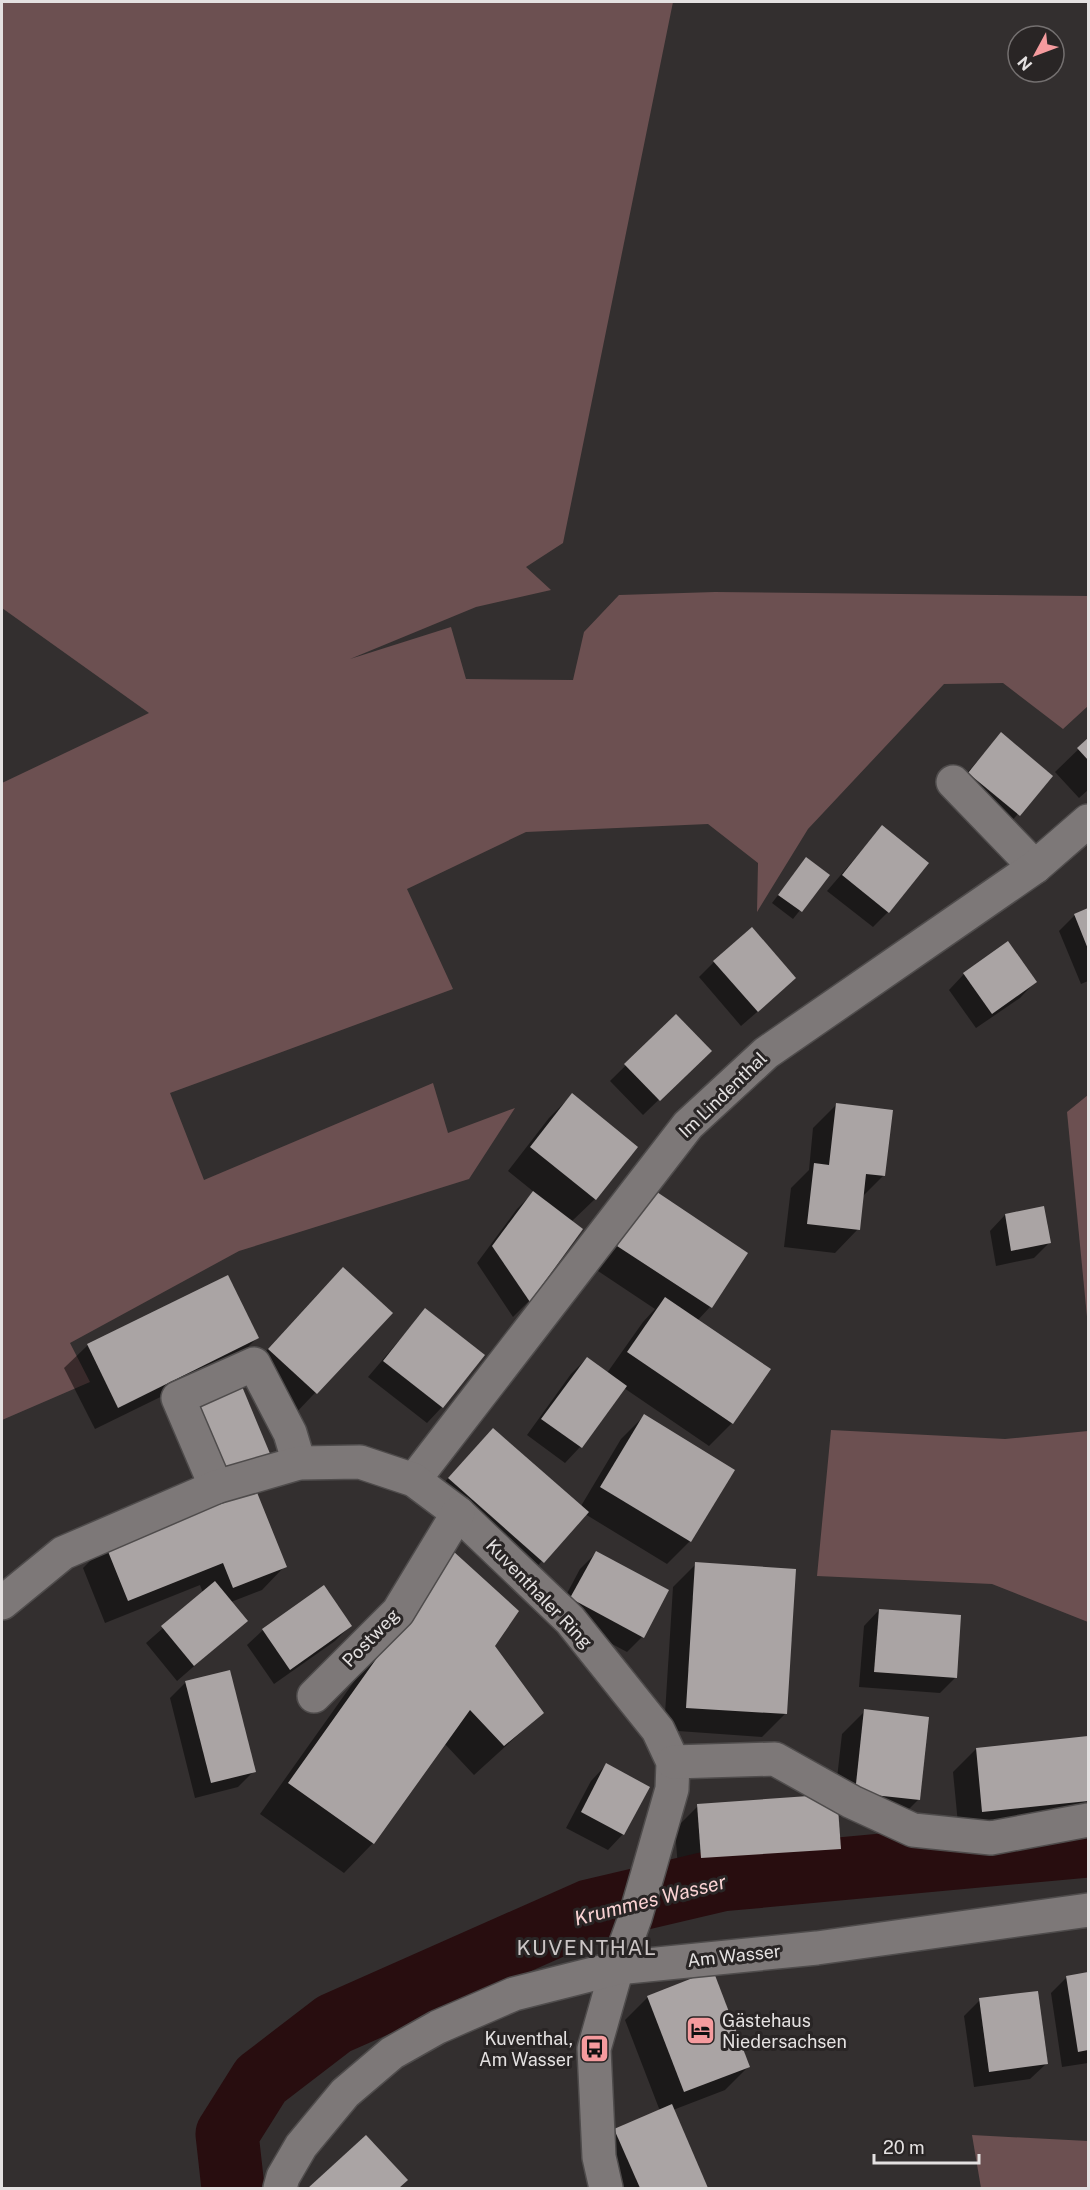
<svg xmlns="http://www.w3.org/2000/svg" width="1090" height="2190" viewBox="0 0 1090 2190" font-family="'Public Sans',sans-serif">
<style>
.green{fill:#6c5051}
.shadow{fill:#0007}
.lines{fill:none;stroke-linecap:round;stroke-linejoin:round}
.river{stroke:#280d0f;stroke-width:63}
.building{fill:#aaa4a4}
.minor-casing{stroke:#4f4c4c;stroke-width:36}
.minor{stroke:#7d7878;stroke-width:33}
.labels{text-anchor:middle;stroke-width:6;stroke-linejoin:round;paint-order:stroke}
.street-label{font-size:18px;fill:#e4e1e1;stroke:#292525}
.poi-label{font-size:18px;fill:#e4e1e1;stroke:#292525;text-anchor:start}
.water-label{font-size:20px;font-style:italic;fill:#fad2d3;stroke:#292525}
.quarter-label{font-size:21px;letter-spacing:1.5px;fill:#ccc6c6;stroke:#292525}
</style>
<rect width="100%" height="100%" fill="#332f2f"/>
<g class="green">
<polygon points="2,2 673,2 563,543 526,567 551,590 476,607 350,659 451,627 466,679 573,680 584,632 619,595 715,592 1088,596 1088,706 1063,729 1003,683 944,684 808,829 757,912 758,863 708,824 526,832 407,889 453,989 170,1093 204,1180 433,1083 448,1133 515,1108 469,1179 239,1251 70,1343 90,1382 2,1420 2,783 149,713 2,608"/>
<polygon points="1088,1095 1088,1327 1067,1112"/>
<polygon points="831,1430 1005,1439 1088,1431 1088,1622 992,1584 817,1576"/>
<polygon points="972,2135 1088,2141 1088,2188 981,2188"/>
</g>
<g class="shadow">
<polygon points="1001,734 1051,776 1003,831 953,789"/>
<polygon points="1088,740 1088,790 1079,798 1055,772"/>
<polygon points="882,827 888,912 873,927 827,891"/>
<polygon points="806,859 828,875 793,919 772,903"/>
<polygon points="1088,910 1088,981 1081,984 1059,931 1075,915"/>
<polygon points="714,962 779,993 741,1026 699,977"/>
<polygon points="964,974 1035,982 1020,998 976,1028 949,990"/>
<polygon points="676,1016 709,1051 643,1115 610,1081"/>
<polygon points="572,1095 595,1199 571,1222 581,1230 529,1301 513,1317 477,1263 517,1209 534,1192 508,1171 549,1118"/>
<polygon points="836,1105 883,1176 862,1197 858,1229 835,1253 784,1247 791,1188 809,1170 813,1128"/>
<polygon points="631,1215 746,1253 710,1307 697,1321 769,1370 732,1423 709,1446 624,1388 580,1447 565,1463 527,1435 571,1374 587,1358 607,1373 643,1322 655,1309 595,1269"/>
<polygon points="1005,1215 1049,1243 1034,1258 996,1266 990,1231"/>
<polygon points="227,1277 257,1338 234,1361 95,1429 64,1368 88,1345"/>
<polygon points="320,1292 391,1313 293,1416 246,1373"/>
<polygon points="425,1310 442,1407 427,1423 368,1377"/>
<polygon points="644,1416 690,1541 667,1564 585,1514 520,1585 426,1502 493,1430 581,1506 621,1439"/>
<polygon points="106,1545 285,1566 262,1590 231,1602 246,1621 177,1681 146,1643 203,1593 200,1585 105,1623 83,1568"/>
<polygon points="596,1553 642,1637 627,1652 556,1614 580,1569"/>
<polygon points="696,1564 785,1714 762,1737 664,1730 673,1587"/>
<polygon points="424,1583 493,1646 542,1713 474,1775 444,1743 373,1843 344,1873 260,1814"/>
<polygon points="879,1610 955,1678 940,1693 859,1687 864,1626"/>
<polygon points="350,1626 335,1641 274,1684 247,1645 263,1630"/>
<polygon points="186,1682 254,1771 238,1787 195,1798 170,1698"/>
<polygon points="865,1711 919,1799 896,1822 837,1816 839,1849 816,1872 679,1881 675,1829 698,1806 835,1796 842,1734"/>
<polygon points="1088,1738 1088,1821 959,1834 953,1772 976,1749"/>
<polygon points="606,1765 623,1834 608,1850 566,1828 591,1781"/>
<polygon points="1088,1974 1088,2063 1062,2067 1051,1993 1067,1977"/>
<polygon points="648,1997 748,2067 725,2090 673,2110 707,2188 607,2188 592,2153 615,2130 660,2111 625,2020"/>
<polygon points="980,2000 1046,2064 1030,2079 974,2087 964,2016"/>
<polygon points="366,2137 406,2180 397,2188 310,2188"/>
</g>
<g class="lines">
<polyline class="river" points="233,2188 227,2134 261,2080 334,2024 589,1911 721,1880 1088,1846"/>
</g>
<g class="building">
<polygon points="1001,732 1053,776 1020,816 968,773"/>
<polygon points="1088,738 1088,760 1077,748"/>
<polygon points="882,825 929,863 889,913 842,875"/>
<polygon points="806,857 830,875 802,912 778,895"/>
<polygon points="1088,908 1088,949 1074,914"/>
<polygon points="752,927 796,978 758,1012 713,961"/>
<polygon points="1008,941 1037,982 992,1014 963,973"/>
<polygon points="676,1014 712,1051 660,1101 624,1064"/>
<polygon points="572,1093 638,1147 596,1200 530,1147"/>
<polygon points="836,1103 893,1110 885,1176 866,1174 860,1230 807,1224 814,1163 829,1165"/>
<polygon points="654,1190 748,1253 712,1308 617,1246"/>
<polygon points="533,1191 583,1229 530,1302 492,1246"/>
<polygon points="1044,1206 1051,1243 1011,1251 1005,1214"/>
<polygon points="343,1267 393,1313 317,1394 268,1349"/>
<polygon points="228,1275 259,1338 118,1408 87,1344"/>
<polygon points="665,1297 771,1369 733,1424 627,1352"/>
<polygon points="425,1308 485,1355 443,1408 383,1361"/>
<polygon points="587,1357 627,1386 582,1448 541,1419"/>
<polygon points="241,1384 271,1456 226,1475 196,1403"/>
<polygon points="644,1414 735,1470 691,1542 600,1487"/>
<polygon points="493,1428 589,1512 544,1563 448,1478"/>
<polygon points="254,1485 287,1567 233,1588 223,1563 128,1601 105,1544"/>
<polygon points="453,1551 519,1611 495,1646 544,1713 504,1746 470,1710 374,1844 288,1783"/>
<polygon points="596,1551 669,1590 644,1638 570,1598"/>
<polygon points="695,1562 796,1569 787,1714 686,1708"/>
<polygon points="215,1581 248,1621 194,1666 161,1626"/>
<polygon points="324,1585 352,1626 290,1670 262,1629"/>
<polygon points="879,1609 961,1615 957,1678 874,1672"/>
<polygon points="230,1670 256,1772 211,1783 185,1681"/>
<polygon points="864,1709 929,1717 920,1800 855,1793"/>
<polygon points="1088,1736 1088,1801 982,1812 976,1748"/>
<polygon points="606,1763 650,1787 624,1835 581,1812"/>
<polygon points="837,1794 841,1849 701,1858 697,1804"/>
<polygon points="713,1970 750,2067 684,2092 647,1996"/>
<polygon points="1088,1972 1088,2050 1078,2052 1066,1976"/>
<polygon points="1038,1991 1048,2064 989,2072 979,1998"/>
<polygon points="672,2104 708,2188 640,2188 614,2129"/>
<polygon points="366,2135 408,2180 399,2188 308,2188"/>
</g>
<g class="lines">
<defs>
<g id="minor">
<polyline points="953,782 1035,867"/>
<polyline points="414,1480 688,1125 766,1053 1035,867 1088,821"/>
<polyline points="216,1487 178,1398 254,1364 290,1433 299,1463"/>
<polyline points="2,1603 63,1553 216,1487 299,1463 360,1462 414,1480 458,1513 570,1620 658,1730 673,1762 672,1789 635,1918 617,1968 594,2049 599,2157 606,2188"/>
<polyline points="314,1696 398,1612 458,1513"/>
<polyline points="673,1762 775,1759 852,1802 913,1830 991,1838 1088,1820"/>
<polyline points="280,2188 283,2177 301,2146 345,2093 392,2053 438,2027 514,1994 617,1968 817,1948 1088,1910"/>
</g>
</defs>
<use href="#minor" class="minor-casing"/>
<use href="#minor" class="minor"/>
</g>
<defs>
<symbol id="hotel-square" viewBox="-11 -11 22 22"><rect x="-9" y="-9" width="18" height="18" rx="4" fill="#f59b9e" stroke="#292525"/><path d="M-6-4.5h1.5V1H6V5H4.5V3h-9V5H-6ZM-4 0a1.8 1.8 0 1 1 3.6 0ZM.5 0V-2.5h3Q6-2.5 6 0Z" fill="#111"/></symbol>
<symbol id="bus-square" viewBox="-11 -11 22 22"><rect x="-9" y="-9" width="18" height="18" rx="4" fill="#f59b9e" stroke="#292525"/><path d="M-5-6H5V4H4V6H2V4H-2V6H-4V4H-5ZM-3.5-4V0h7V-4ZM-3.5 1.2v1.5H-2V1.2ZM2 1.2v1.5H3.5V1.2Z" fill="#111"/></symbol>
</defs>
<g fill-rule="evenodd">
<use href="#hotel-square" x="684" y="2014" width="33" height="33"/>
<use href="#bus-square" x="578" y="2032" width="33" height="33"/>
</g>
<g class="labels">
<g class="street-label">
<text transform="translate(723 1095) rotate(-44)" y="6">Im Lindenthal</text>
<text transform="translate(539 1594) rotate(46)" y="6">Kuventhaler Ring</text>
<text transform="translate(371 1638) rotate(-46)" y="6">Postweg</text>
<text transform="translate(734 1956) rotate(-6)" y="6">Am Wasser</text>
</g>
<g class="poi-label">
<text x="722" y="2027">Gästehaus<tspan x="722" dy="21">Niedersachsen</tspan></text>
<text x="573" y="2045" text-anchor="end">Kuventhal,<tspan x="573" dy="21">Am Wasser</tspan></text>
</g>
<g class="water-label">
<text transform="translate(650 1900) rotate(-14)" y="7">Krummes Wasser</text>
</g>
<g class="quarter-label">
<text x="587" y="1955">KUVENTHAL</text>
</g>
</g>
<rect width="1090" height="2190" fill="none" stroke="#e4e1e1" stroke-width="6"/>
<g transform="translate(1036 54) rotate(229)"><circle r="28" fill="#292525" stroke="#747070" stroke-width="1.5"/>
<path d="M0-4.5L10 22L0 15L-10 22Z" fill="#f59b9e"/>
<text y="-9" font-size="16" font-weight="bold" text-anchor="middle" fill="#e4e1e1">N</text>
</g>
<path d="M874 2154v9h105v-9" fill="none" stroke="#e4e1e1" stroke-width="3"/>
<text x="883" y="2154" font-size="18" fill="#e4e1e1" stroke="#292525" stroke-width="4.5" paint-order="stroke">20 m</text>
</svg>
